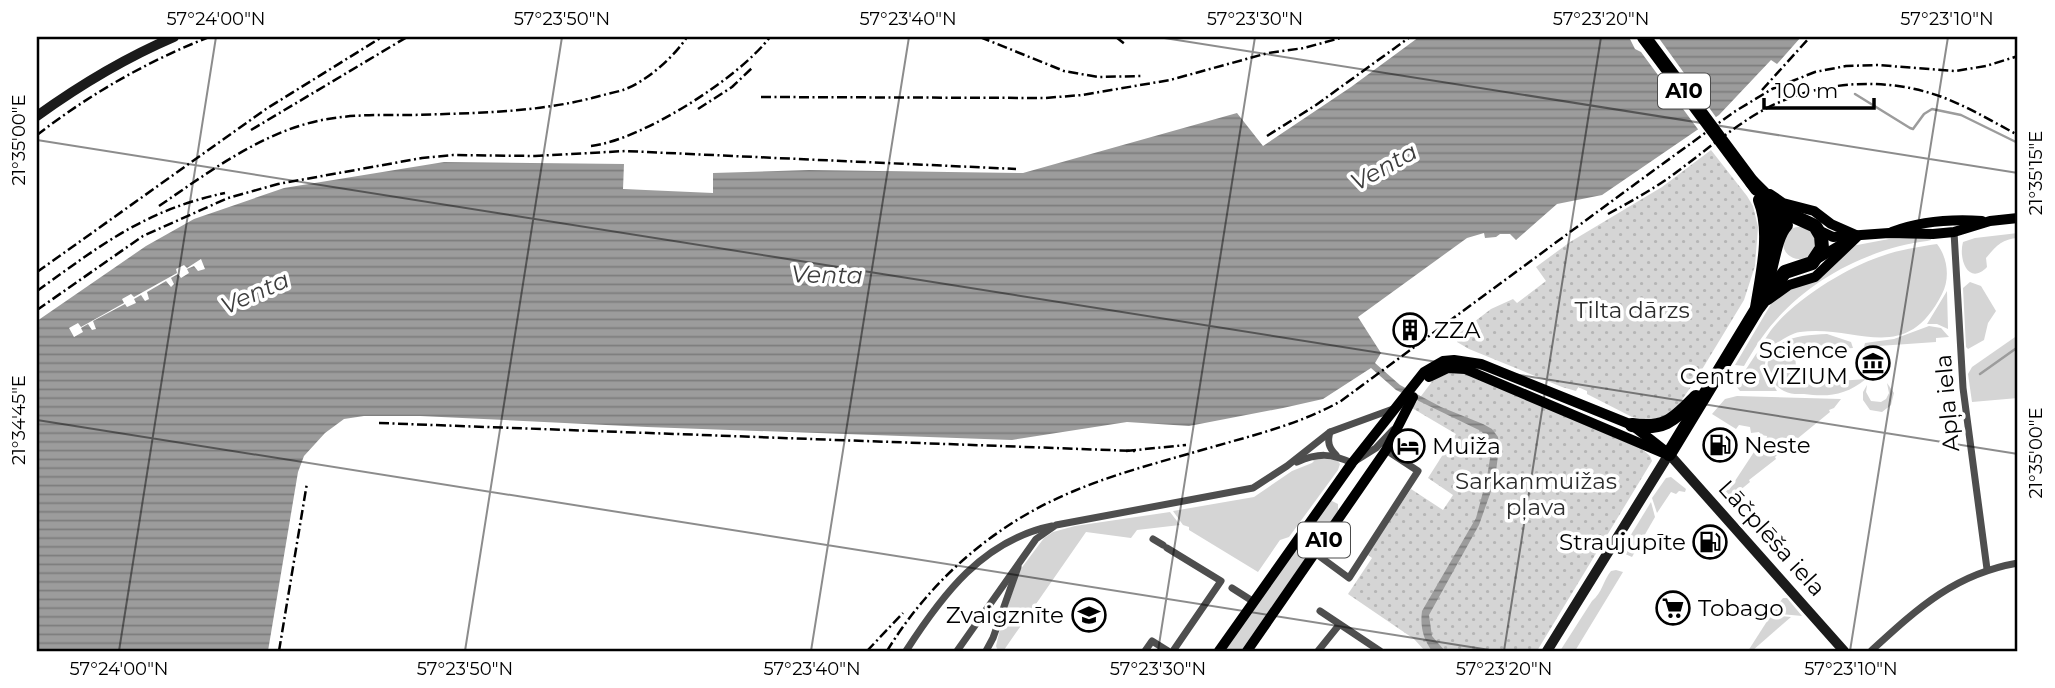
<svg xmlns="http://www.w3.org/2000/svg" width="2055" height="688" viewBox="0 0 2055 688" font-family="Montserrat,sans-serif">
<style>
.grass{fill:#d5d5d5}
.park{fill:url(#park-dots)}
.water{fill:url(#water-rules)}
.pier{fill:#fff}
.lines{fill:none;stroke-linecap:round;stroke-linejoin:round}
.stream{stroke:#9c9c9c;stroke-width:2.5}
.street{stroke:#4e4e4e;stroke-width:7}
.secondary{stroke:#1b1b1b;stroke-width:10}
.primary{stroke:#000;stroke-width:10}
.highway{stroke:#000;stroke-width:14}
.rail{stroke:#000;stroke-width:2.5;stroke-dasharray:10 3.5 2 3.5;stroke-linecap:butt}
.ticks{fill:none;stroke:#000;stroke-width:2;stroke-opacity:0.45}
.labels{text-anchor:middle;stroke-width:7;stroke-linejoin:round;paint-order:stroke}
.shield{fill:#fff;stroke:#4c4c4c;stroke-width:2}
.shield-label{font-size:21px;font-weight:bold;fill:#000}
.park-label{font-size:23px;fill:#2c2c2c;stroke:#fff}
.poi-label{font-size:23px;fill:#000;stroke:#fff;text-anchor:start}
.street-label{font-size:23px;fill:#000;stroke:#fff}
.water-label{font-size:24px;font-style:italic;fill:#3d3d3d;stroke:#fff}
.neatline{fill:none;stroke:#000;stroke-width:2.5}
.ticks-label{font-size:18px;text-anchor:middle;fill:#000}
</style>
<defs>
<pattern id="park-dots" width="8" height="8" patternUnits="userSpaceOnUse" patternTransform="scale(1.75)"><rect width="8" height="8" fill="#d5d5d5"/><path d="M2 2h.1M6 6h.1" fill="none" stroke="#b5b5b5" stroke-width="1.8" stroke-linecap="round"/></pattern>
<pattern id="water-rules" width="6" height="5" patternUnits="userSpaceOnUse" patternTransform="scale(1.75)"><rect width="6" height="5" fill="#9c9c9c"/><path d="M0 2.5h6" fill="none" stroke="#7d7d7d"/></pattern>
</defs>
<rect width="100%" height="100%" fill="#fff"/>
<g class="grass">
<circle cx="1799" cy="243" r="16"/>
<path d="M2018,233V238C2002,239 1996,246 1986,258L1987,267C1969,286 1958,260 1963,242L1975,238Z"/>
<path d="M1931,237V240L1927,241C1871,248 1812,278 1775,321C1763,334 1753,351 1744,366L1735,365L1774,299L1852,246L1889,239Z"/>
<path d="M1937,244C1948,258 1950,279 1942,294C1905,367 1857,324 1800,332C1786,334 1775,348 1761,348C1774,311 1843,269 1879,257C1898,250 1917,247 1937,244Z"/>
<polygon points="1970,282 1981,286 1996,311 1988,323 1984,340 1968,349 1966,347 1963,288"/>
<polygon points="1947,291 1948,329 1937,324 1927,324"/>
<polygon points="1929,326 1941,328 1949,337 1936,338 1936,342 1864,347 1865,343 1894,339"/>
<path d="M1827,334L1851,342L1853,348L1795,352L1797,384L1866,379C1845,396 1827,397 1804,394C1799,394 1791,395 1784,391C1765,381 1761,356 1780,344C1794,335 1811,335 1827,334Z"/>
<polygon points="2018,335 2018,398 1972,402 1968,374 1972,367"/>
<polygon points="1760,351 1767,352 1764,370 1777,391 1740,391 1736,386 1737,383 1756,354"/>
<polygon points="1887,383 1894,393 1891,405 1882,412 1870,410 1863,400 1863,392 1867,385 1866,392 1871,401 1881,402 1886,399 1889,393"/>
<polygon points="1737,396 1841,399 1834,408 1829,410 1830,412 1775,457 1776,459 1749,480 1750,482 1727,501 1720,494 1725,488 1729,490 1754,452 1765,452 1767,436 1761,435 1759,432 1751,433 1750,427 1739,425 1736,429 1712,414 1725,399"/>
<polygon points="1318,458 1337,460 1340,464 1338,470 1289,537 1280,540 1258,572 1189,530 1189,527 1183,525 1173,511 1254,497 1292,471 1312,463 1314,461 1312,460"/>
<polygon points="1671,477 1686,489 1685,492 1679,491 1676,494 1671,492 1657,513 1652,498 1666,478"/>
<polygon points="1330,500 1338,504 1338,511 1241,651 1223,651"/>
<polygon points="1651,502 1655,517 1632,557 1623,553 1624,546"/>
<polygon points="1170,512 1180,525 1137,530 1131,538 1086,532 1004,650 998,651 996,646 1000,629 1020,570 1044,538 1053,532 1075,526"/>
<path d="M1616,570L1623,572L1575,651H1560L1592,601C1602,593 1603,581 1611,571Z"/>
<polygon points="1783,598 1787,598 1802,616 1771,613"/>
<polygon points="1771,615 1791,617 1752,651 1748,651"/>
</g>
<g class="park">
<polygon points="1711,150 1747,196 1753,206 1758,227 1755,266 1744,300 1695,381 1679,404 1665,416 1650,420 1632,417 1587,394 1587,391 1578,387 1576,391 1562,387 1469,349 1457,342 1457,335 1491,309 1513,299 1517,303 1546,281 1536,267 1570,242 1662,187"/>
<polygon points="1453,372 1464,373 1642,449 1650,456 1652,461 1537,651 1425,651 1414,639 1348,594 1372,558 1367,554 1411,489 1443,510 1453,495 1428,478 1456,434 1412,408 1434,379"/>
</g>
<path class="water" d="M1419,37H1801L1777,64L1771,60L1719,115L1602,195L1557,204L1516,240L1510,234H1500L1496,237L1485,238L1484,233L1467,238L1358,317L1381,353L1375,363L1400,385L1441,407L1483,424L1492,429L1498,437L1499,447L1495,480L1479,525L1429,615L1432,636L1445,651H1432C1423,639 1420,626 1422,611L1476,518L1487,477L1492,446L1489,440L1481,431L1396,390L1371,368L1323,399L1283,408L1189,426L1127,422L1012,440L647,427L420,416H364L344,419L325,433L304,456L298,472L268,651H37V321L146,246L194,219L284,188L444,162L624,164L623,189L713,193V173L809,170L1023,173L1237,113L1263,146L1351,87Z"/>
<g class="pier">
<polygon points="1629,37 1658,37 1718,120 1700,132 1641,52 1635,49"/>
<polygon points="201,259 205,269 198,271 194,266 187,269 189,273 181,278 178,274 171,278 174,284 171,287 166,281 147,292 149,299 145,301 141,295 134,299 136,303 127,307 125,304 93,321 96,329 92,330 88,324 81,328 83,332 74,337 69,328 78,323 81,327 124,303 122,299 131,294 134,297 177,273 176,269 184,265 187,268"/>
</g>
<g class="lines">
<g class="stream">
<polyline points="1855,94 1910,128 1913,129 1924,114 1932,109 1961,115 2018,143"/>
<polyline points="1980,374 2018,347"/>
</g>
<g class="street">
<polyline points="1954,232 1963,388 1987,569"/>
<path d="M1330,432C1327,442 1329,448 1336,455"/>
<path d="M1297,462C1318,453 1331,453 1352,463L1376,448L1393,430"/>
<polyline points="1153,539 1163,545"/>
<polyline points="1167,548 1221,581 1173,651"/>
<polyline points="1315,553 1349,578 1418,471 1386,450"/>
<polyline points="1232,588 1254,602"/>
<polyline points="1320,611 1380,651"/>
<path d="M906,651C942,595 983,540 1052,526"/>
<polyline points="957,651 1036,539 1056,525 1253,488 1287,466 1330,432 1393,409"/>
<polyline points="986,651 993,638 1018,567"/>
<polyline points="1145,651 1152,641 1168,651"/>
<polyline points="1318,651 1339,625"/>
<path d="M1871,651C1917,609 1954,574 2018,563"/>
</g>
<g class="secondary">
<path d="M37,116C80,85 125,58 174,37"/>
<polyline points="1547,651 1669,454 1844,651"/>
</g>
<g class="primary">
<polyline points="1770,194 1783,203 1814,211 1831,224 1856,235"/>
<polyline points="1818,230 1833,237 1889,233 1933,234 1954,232 1990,221 2018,218"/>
<path d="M1892,232C1921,221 1952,219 1982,221"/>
<polyline points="1817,259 1847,241"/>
<polyline points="1768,300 1789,285 1815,277 1858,236"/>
<polyline points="1429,377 1448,368 1465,369 1663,453"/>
<polyline points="1219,651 1352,463 1424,372 1443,361 1454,360 1481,364 1632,425 1669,454"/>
<polyline points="1247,651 1386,450 1413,397"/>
</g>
<g class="highway">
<polyline points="1644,37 1757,189"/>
<polyline points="1768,206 1779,224 1779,233"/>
<path d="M1766,285C1772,268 1775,236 1786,225"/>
<path d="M1757,308C1762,275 1773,232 1760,200"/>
<path d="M1632,425C1666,430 1674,419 1696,397"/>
<polyline points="1669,454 1757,309 1785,272 1812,263 1822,248 1821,236 1815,226 1780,210 1752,182"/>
</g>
<g class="rail">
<polyline points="980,37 1064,71 1098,77 1141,76"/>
<polyline points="1116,37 1126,45"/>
<polyline points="1762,90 1810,37"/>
<polyline points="761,97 1045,98 1082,95 1170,80 1268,53 1304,48 1344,37"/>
<polyline points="698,109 732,87 753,67"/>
<polyline points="251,130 407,37"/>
<path d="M37,135C90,94 146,62 209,37"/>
<polyline points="1267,136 1316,105 1410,37"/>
<path d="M591,146C642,140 739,78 770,37"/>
<path d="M159,206C209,172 262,132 322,120C352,114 383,115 412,115C473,113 533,113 592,98C602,95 613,93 623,90C646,82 674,57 687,37"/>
<path d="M1608,214C1628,203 1648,192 1667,179C1698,157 1726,132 1758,113C1813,81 1882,75 1942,97C1969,107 1993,122 2018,135"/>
<polyline points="37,272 266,109 382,37"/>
<path d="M37,291C101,245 145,210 225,193"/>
<polyline points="37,310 143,236 228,198 278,184 422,158 453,155 535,156 625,151 1016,169"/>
<polyline points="379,423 1135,451"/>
<polyline points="1126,451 1186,445"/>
<polyline points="279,651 307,483"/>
<polyline points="867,651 903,613"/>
<path d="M887,651C931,579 996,523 1074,491C1119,472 1168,460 1216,446C1258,434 1302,423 1341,401L1646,176L1734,112L1772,89L1815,72L1846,66L1877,65L1955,71L1986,66L2018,56"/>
</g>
</g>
<path class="ticks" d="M1158,37L2018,173M37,140L2018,454M37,420L1496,651M119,651L216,37M465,651L562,37M811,651L909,37M1158,651L1255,37M1504,651L1601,37M1850,651L1948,37"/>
<defs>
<symbol id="building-ring" viewBox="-11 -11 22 22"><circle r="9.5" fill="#fff" stroke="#000" stroke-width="1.5"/><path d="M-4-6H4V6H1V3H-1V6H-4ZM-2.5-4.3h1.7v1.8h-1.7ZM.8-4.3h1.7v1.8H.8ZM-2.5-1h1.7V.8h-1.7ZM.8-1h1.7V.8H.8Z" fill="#000"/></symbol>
<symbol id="museum-ring" viewBox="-11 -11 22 22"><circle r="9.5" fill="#fff" stroke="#000" stroke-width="1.5"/><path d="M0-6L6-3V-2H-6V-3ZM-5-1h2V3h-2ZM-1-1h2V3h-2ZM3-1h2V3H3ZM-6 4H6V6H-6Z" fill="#000"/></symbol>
<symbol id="fuel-ring" viewBox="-11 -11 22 22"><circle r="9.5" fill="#fff" stroke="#000" stroke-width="1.5"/><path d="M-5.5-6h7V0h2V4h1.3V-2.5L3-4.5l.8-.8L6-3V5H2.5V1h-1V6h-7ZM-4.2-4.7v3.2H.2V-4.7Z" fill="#000"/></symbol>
<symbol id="hotel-ring" viewBox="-11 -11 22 22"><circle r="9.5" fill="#fff" stroke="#000" stroke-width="1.5"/><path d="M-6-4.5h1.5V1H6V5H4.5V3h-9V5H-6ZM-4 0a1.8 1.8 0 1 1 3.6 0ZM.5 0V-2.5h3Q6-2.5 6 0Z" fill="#000"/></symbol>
<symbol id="supermarket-ring" viewBox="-11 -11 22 22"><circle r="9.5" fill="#fff" stroke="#000" stroke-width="1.5"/><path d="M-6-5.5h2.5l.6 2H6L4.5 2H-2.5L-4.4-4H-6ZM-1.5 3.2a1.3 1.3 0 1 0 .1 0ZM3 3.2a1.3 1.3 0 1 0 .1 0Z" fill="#000"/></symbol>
<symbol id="school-ring" viewBox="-11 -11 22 22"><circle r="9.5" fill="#fff" stroke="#000" stroke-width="1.5"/><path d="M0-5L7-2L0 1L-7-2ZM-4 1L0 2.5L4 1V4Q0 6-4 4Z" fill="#000"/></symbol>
</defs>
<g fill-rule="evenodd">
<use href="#building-ring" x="1391" y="311" width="38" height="38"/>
<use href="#museum-ring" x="1854" y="344" width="38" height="38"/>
<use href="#fuel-ring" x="1701" y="426" width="38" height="38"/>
<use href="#hotel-ring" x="1389" y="427" width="38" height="38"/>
<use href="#fuel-ring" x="1691" y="523" width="38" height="38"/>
<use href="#supermarket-ring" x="1654" y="589" width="38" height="38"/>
<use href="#school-ring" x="1070" y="596" width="38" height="38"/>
</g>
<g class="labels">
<g class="shield">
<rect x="1658" y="73.5" width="52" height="35" rx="5"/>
<rect x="1298" y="522.5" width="52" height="35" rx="5"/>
</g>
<g class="shield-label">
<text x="1684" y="98">A10</text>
<text x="1324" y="547">A10</text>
</g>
<g class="park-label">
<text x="1632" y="318">Tilta dārzs</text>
<text x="1536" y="489">Sarkanmuižas<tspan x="1536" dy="26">pļava</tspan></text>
</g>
<g class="poi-label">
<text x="1434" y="338">ZZA</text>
<text x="1848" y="358" text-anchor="end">Science<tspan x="1848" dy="26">Centre VIZIUM</tspan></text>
<text x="1744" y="453">Neste</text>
<text x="1432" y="454">Muiža</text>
<text x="1686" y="550" text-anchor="end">Straujupīte</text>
<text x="1698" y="616">Tobago</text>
<text x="1064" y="623" text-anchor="end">Zvaigznīte</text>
</g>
<g class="street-label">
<text transform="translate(1947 403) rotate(-95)" y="8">Apļa iela</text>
<text transform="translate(1772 538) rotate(48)" y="8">Lāčplēša iela</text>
</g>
<g class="water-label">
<text transform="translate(1384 167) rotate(-29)" y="8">Venta</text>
<text transform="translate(827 275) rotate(1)" y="8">Venta</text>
<text transform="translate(255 293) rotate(-24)" y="8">Venta</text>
</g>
</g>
<rect width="2055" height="688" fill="none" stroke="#ffffff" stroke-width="77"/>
<path d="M1764 98v10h110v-10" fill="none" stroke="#000000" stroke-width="3.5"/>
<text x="1775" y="98" font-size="21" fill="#000000" stroke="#ffffff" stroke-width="5" paint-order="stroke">100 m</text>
<rect x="38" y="38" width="1978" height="612" class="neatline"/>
<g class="ticks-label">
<text x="216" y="25">57°24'00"N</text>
<text x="562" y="25">57°23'50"N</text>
<text x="908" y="25">57°23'40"N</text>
<text x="1255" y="25">57°23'30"N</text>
<text x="1601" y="25">57°23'20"N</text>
<text x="1947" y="25">57°23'10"N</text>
<text transform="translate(19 140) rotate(-90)" y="6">21°35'00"E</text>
<text transform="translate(2036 173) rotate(-90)" y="6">21°35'15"E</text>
<text transform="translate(19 420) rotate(-90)" y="6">21°34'45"E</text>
<text transform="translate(2036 453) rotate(-90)" y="6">21°35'00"E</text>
<text x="119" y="675">57°24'00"N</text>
<text x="465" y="675">57°23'50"N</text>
<text x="812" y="675">57°23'40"N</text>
<text x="1158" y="675">57°23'30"N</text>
<text x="1504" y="675">57°23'20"N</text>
<text x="1851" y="675">57°23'10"N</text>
</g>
</svg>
